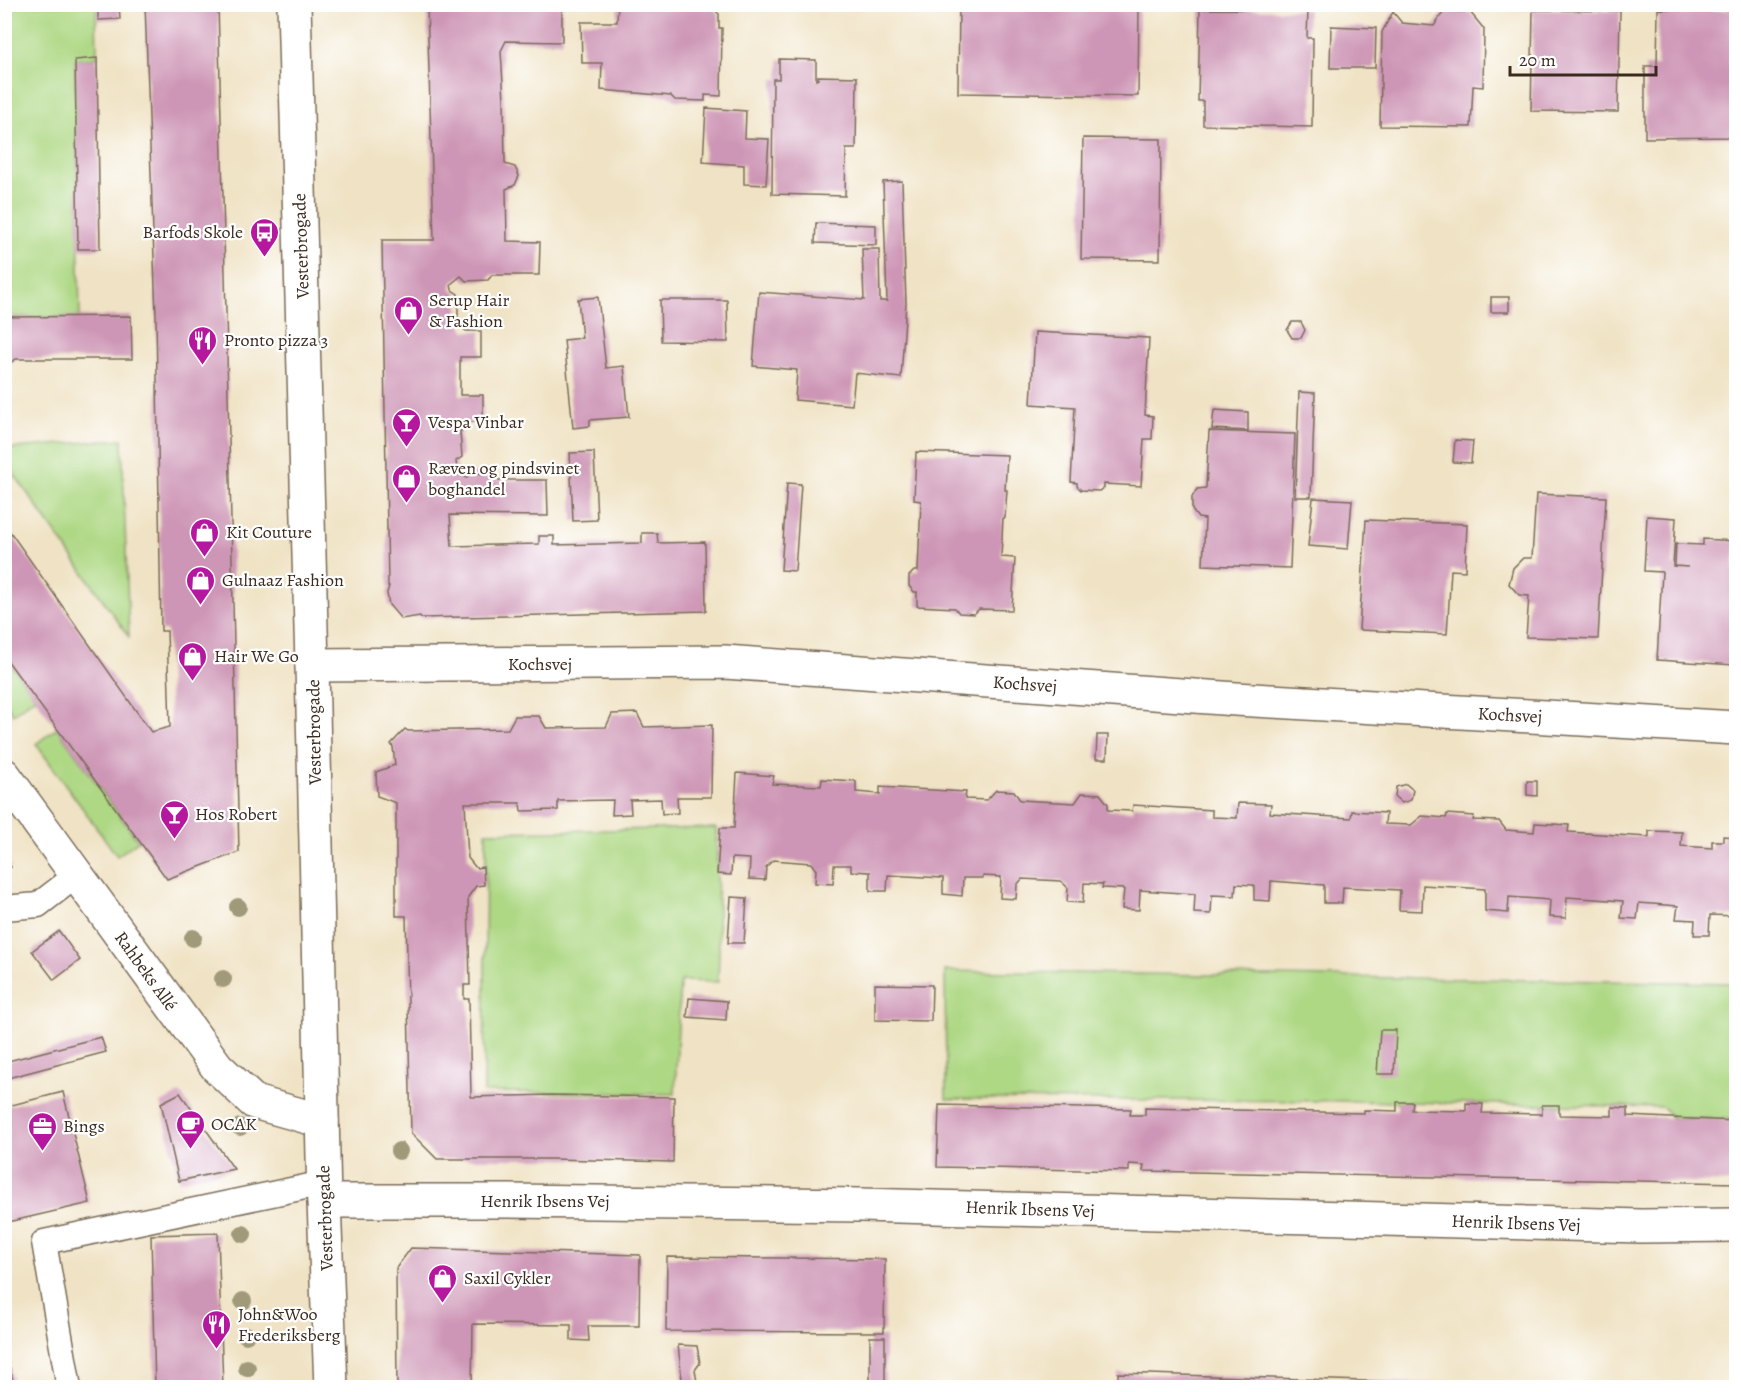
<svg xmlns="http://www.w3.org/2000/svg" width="1741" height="1392" viewBox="0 0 1741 1392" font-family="Alegreya,serif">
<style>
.green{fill:#aed884;stroke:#748151;stroke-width:1.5}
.building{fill:#ce96b6}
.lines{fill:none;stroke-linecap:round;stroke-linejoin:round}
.service-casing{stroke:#7a6b58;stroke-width:27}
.minor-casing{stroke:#7a6b58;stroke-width:36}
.tertiary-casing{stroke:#7a6b58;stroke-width:36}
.service{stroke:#fff;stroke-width:24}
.minor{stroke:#fff;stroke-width:33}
.tertiary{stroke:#fff;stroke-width:33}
.tree{fill:#a09a7a}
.labels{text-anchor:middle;stroke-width:4.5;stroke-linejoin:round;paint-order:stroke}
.poi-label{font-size:18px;fill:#3b2a1e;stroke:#fff;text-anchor:start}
.street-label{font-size:18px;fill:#3b2a1e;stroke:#fff}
</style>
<rect width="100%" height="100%" fill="#fff"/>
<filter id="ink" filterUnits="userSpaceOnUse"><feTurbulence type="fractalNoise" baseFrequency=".0167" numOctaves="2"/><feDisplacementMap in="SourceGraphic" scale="12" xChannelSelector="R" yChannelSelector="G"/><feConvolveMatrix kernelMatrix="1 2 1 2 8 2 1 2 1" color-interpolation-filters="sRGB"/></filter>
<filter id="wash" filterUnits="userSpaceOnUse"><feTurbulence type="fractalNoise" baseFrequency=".008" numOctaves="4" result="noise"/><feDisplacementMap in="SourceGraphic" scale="24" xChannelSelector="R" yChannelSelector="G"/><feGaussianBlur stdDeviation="1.35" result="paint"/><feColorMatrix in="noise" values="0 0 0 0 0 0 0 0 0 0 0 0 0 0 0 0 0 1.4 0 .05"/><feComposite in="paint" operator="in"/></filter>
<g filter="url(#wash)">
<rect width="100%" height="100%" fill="#f0e3c5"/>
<g class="green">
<polygon points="4,5 96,5 97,58 75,60 80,317 5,317"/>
<polygon points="122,439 129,637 4,460 5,449"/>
<polygon points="4,656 35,697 13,714 5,702"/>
<polygon points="57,728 138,841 117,856 36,744"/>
<polygon points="716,828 719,952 718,982 680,981 675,1094 484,1092 486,832"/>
<polygon points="945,971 1736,983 1736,1119 1672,1118 1663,1107 1347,1101 946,1099"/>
</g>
<g id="blocks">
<g class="building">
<polygon points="98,4 119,4 120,19 98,20"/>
<polygon points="145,4 218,4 226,313 239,852 167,879 4,656 4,523 151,732 170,727 167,631 161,631 156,316"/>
<polygon points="427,4 562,4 562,42 506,41 501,51 504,100 505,164 515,167 519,176 515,185 506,189 507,241 540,242 539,275 492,275 488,280 466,281 461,276 451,284 452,290 458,294 458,323 466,331 481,331 481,357 460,357 460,395 483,395 483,422 470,422 460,432 462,457 456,461 457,469 466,478 471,473 493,474 499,480 547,480 548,516 450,515 452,546 539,544 539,536 554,536 554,545 642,543 642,533 657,533 658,543 705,542 706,611 421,618 420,616 401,619 389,605 387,593 389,586 388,586 382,240 434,240"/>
<polygon points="618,4 709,4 719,14 719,28 722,28 721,96 705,95 705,101 675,100 671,96 601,90 602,63 582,63 581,22 617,22"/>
<polygon points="959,4 1139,4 1138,96 958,93"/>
<polygon points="1200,9 1308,10 1307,38 1313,38 1312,127 1203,125 1203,101 1198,101"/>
<polygon points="1658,9 1736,10 1736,137 1645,138 1645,66 1657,66"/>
<polygon points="1533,10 1620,11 1618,112 1531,111"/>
<polygon points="1444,11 1470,12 1484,29 1483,87 1473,86 1471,127 1380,126 1382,32 1393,12 1402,23 1434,26"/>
<polygon points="1331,26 1376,28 1375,68 1330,68"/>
<polygon points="97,58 100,249 78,249 75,60"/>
<polygon points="779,59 816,60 816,80 818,79 818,76 857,77 856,149 846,149 845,196 772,194 773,79 779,79"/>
<polygon points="706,108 746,111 745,138 769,139 766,185 744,184 744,165 703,162"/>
<polygon points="1083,138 1161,139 1160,260 1081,259"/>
<polygon points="902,181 906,303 901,378 855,373 852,405 795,400 797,370 753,366 759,292 864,300 862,249 879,249 880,301 887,301 883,182"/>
<polygon points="816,223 876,225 876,245 815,243"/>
<polygon points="598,297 606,368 624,366 629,417 590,420 590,426 573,428 564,340 582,338 578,299"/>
<rect x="1491" y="297" width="18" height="15"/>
<polygon points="660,300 727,300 728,342 661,341"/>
<polygon points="131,316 132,359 16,359 4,367 4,317"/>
<polygon points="1292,322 1301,322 1305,330 1301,338 1292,338 1287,330"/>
<polygon points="1035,332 1149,338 1145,415 1153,416 1152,439 1144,439 1141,486 1104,484 1104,488 1099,491 1081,490 1077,486 1077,483 1071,482 1075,407 1031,404"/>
<polygon points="1299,392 1315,393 1311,497 1295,497"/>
<polygon points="1214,410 1248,412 1248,431 1212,429"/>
<polygon points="1209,431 1295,434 1290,568 1203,565 1205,519 1198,518 1192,510 1192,497 1197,489 1206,488"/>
<polygon points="1455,440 1473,441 1471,463 1453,462"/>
<polygon points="594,452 597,520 573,521 570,453"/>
<polygon points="916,452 1007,455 1005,490 1007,490 1005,518 1003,518 1001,557 1015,558 1012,610 979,609 974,614 959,613 955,608 917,606 917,592 914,592 909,586 909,576 914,571 918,571 921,501 914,500"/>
<polygon points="787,483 801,484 795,571 781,570"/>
<polygon points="1536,494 1606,497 1598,639 1526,637 1529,596 1519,595 1509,584 1513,568 1523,558 1532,558"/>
<polygon points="1313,498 1352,500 1348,549 1308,546"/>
<polygon points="1647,516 1676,518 1673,566 1688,567 1675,566 1676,544 1703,545 1703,539 1736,541 1734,570 1736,570 1735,665 1657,660 1662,572 1644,571"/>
<polygon points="1366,520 1467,524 1465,571 1451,570 1447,634 1359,630"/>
<polygon points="637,713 644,727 712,725 711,797 677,797 678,813 662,814 661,799 630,800 631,814 612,815 613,800 558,801 558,810 521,811 520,803 465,803 468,858 476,868 483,867 484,885 476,886 468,897 470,985 464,985 464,999 469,999 471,1097 552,1095 674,1097 673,1162 551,1159 437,1159 411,1133 406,916 396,916 396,803 377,796 376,772 395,765 393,747 391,744 405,729 408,731 508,729 515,716 539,716 546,728 606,727 612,714"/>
<polygon points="1097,735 1108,735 1107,759 1096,759"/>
<polygon points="737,773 774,776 772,784 821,786 822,779 856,781 856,792 880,794 880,787 966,792 965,799 987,800 996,790 1014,791 1020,800 1075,803 1082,793 1100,794 1108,804 1108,810 1132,811 1133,805 1212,810 1212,817 1237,818 1238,803 1271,804 1270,813 1351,818 1352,811 1386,813 1385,824 1411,825 1422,816 1446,818 1447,814 1474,816 1473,820 1499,821 1506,830 1534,832 1535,823 1569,825 1568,832 1649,837 1649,831 1682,832 1681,846 1712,848 1712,841 1723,841 1723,836 1736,837 1736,916 1710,915 1709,935 1694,935 1695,920 1676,919 1678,906 1639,903 1637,919 1621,918 1623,901 1567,897 1566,918 1549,917 1550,900 1509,897 1508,913 1485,911 1485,889 1423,885 1422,911 1399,910 1400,890 1343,887 1342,903 1324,903 1324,885 1271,881 1270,901 1254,900 1254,885 1236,884 1235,896 1212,895 1211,914 1194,913 1195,894 1140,890 1139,910 1122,909 1124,889 1102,888 1103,884 1084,883 1083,903 1067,902 1068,888 1061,881 1022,879 1017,885 1016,899 1000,898 1001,877 983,876 983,878 963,878 962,896 943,894 943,878 888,875 887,891 870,891 870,872 851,871 851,865 834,865 833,884 815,883 816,870 811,863 773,860 766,867 765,880 749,879 750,859 732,858 731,875 717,874 720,828 734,828"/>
<polygon points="1527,781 1537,781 1537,796 1527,795"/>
<polygon points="1406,784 1413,790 1411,800 1402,803 1395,797 1396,787"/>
<polygon points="4,858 11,867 4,872"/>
<polygon points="731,897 747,898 744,943 728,943"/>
<polygon points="59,931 80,960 54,980 32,951"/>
<polygon points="875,984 932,985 931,1021 875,1020"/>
<polygon points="689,998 727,1001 726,1020 687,1017"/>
<polygon points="1380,1030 1396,1030 1394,1074 1377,1074"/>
<polygon points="101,1037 106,1052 4,1079 4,1062"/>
<polygon points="63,1092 90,1203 4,1223 4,1160 8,1159 4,1146 4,1107"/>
<polygon points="180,1093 234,1169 179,1181 161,1103"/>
<polygon points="1397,1102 1413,1102 1412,1110 1466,1111 1466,1103 1483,1104 1482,1113 1542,1114 1542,1105 1559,1105 1559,1115 1612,1116 1612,1107 1628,1108 1628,1116 1736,1121 1736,1183 1143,1171 1144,1165 1129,1164 1129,1171 937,1167 939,1105 1131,1109 1130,1115 1145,1115 1145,1108 1364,1113 1364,1110 1397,1111"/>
<polygon points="218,1233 223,1388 155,1388 151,1235"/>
<polygon points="411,1248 640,1255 639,1326 588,1326 589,1341 571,1340 571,1325 473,1324 472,1388 397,1388 396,1268"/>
<polygon points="667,1257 885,1259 884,1332 666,1331"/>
<rect x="870" y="1337" width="15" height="51"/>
<polygon points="678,1345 697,1346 700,1363 695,1370 698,1388 683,1388"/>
<polygon points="4,1349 5,1349 15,1388 4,1388"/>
<polygon points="1118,1373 1490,1385 1490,1388 1118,1388"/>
</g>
</g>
</g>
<g filter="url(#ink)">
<use href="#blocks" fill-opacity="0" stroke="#7a6b58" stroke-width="1.5"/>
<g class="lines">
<defs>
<g id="service">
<polyline points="4,908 38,905 77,875"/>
<polyline points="69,1388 44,1242 324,1183"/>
</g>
<g id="minor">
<polyline points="312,665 725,662 1236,699 1736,728"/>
<polyline points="4,775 217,1067 254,1102 322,1121"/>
<polyline points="324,1201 506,1201 861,1205 1641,1226 1736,1225"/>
</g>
<polyline id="tertiary" points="294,4 312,665 324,1201 331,1388"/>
</defs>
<use href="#service" class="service-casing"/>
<use href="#minor" class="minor-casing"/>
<use href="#tertiary" class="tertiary-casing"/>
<use href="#service" class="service"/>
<use href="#minor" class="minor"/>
<use href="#tertiary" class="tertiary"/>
</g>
<g class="tree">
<circle cx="238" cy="907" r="9"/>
<circle cx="193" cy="938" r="9"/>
<circle cx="223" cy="979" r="9"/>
<circle cx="240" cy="1127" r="9"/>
<circle cx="399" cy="1151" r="9"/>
<circle cx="243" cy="1234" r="9"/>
<circle cx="243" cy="1301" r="9"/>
<circle cx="246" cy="1335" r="9"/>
<circle cx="247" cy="1368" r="9"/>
</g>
</g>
<defs>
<symbol id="bus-pin" viewBox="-11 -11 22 30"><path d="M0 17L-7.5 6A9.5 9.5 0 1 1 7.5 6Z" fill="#b5179e" stroke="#fff"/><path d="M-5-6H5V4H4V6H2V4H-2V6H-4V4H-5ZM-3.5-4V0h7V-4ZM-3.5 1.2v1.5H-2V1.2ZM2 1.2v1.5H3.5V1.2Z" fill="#fff"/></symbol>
<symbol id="shop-pin" viewBox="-11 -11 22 30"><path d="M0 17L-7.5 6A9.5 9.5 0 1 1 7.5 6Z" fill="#b5179e" stroke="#fff"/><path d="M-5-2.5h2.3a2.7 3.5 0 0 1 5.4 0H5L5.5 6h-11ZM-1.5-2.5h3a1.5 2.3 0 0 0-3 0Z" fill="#fff"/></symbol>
<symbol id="restaurant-pin" viewBox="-11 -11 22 30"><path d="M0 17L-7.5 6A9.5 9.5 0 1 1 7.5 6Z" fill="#b5179e" stroke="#fff"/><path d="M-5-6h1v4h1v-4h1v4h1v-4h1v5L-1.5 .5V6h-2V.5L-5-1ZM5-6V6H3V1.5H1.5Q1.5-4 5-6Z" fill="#fff"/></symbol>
<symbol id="bar-pin" viewBox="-11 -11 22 30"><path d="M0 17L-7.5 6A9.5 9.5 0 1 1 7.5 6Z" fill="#b5179e" stroke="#fff"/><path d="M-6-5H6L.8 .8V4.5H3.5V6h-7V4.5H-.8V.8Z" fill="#fff"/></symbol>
<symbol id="cafe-pin" viewBox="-11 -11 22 30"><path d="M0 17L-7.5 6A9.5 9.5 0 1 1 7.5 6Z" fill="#b5179e" stroke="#fff"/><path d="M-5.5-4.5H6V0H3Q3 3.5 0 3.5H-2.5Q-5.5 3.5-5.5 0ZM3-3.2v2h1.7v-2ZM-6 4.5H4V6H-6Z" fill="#fff"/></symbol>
<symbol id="office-pin" viewBox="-11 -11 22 30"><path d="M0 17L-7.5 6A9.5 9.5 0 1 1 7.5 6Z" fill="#b5179e" stroke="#fff"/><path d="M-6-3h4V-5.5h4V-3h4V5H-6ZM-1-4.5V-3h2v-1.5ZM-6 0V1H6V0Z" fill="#fff"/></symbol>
</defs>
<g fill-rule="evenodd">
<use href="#bus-pin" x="248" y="216" width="33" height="45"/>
<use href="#shop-pin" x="392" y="294" width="33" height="45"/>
<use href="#restaurant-pin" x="186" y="324" width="33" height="45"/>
<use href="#bar-pin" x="390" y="406" width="33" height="45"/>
<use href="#shop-pin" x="390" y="462" width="33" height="45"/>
<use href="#shop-pin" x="188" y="516" width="33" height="45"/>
<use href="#shop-pin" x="184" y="564" width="33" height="45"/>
<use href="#shop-pin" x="176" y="640" width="33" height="45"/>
<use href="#bar-pin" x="158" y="798" width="33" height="45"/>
<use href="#cafe-pin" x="174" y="1108" width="33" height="45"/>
<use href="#office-pin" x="26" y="1110" width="33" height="45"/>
<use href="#shop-pin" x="426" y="1262" width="33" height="45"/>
<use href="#restaurant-pin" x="200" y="1308" width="33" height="45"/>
</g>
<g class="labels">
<g class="poi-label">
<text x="243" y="238" text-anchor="end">Barfods Skole</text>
<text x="429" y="306">Serup Hair<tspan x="429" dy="21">&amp; Fashion</tspan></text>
<text x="224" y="346">Pronto pizza 3</text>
<text x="428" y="428">Vespa Vinbar</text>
<text x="428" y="474">Ræven og pindsvinet<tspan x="428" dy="21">boghandel</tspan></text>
<text x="226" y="538">Kit Couture</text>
<text x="222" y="586">Gulnaaz Fashion</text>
<text x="214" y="662">Hair We Go</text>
<text x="195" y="820">Hos Robert</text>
<text x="211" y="1130">OCAK</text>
<text x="63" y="1132">Bings</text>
<text x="464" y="1284">Saxil Cykler</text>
<text x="238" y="1320">John&amp;Woo<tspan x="238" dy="21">Frederiksberg</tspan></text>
</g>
<g class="street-label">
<text transform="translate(301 246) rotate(-92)" y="6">Vesterbrogade</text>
<text x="540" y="670">Kochsvej</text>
<text transform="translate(1025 684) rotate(4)" y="6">Kochsvej</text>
<text transform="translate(1510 715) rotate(3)" y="6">Kochsvej</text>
<text transform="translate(314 732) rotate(-91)" y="6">Vesterbrogade</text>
<text transform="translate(146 971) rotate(54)" y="6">Rahbeks Allé</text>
<text x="545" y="1207">Henrik Ibsens Vej</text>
<text transform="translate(1030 1209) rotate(2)" y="6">Henrik Ibsens Vej</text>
<text transform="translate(325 1218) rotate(-92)" y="6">Vesterbrogade</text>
<text transform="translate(1516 1223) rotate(2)" y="6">Henrik Ibsens Vej</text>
</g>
</g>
<rect width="1741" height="1392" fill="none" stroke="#fff" stroke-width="24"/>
<path d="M1510 66v9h146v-9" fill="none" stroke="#3b2a1e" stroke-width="3"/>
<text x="1519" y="66" font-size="18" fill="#3b2a1e" stroke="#ffffff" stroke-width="4.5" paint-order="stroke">20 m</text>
</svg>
